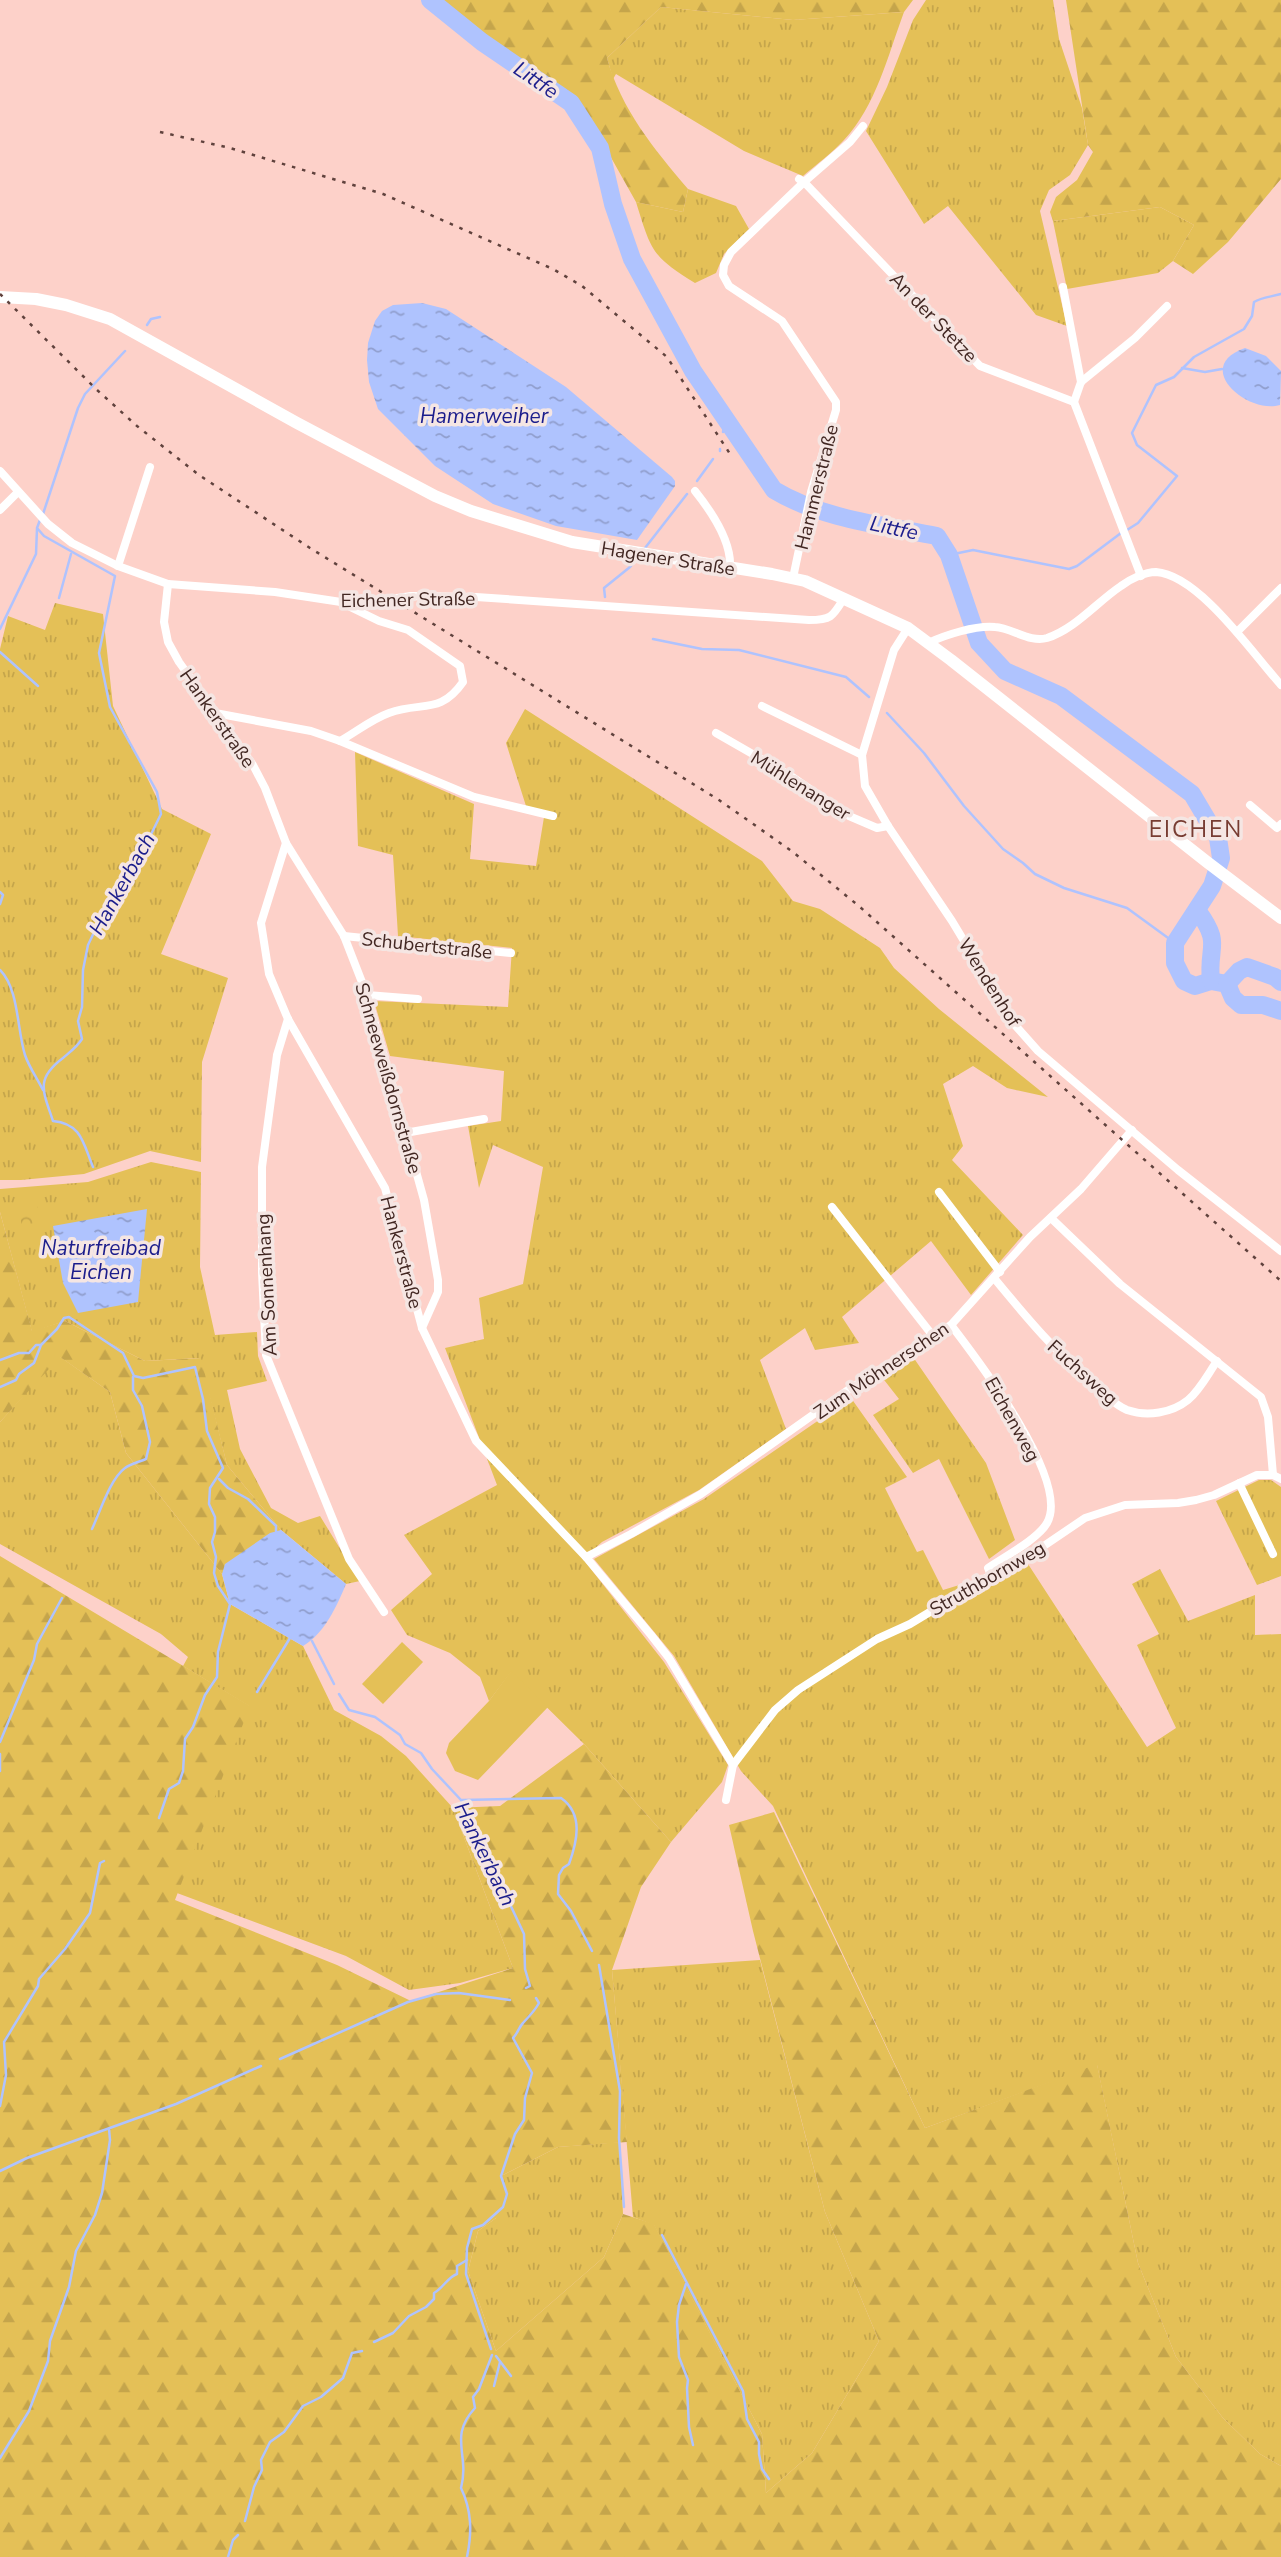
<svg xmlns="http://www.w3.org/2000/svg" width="1281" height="2557" viewBox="0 0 1281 2557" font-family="'Nunito Sans',sans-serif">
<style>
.grass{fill:url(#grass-tufts)}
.forest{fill:url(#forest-firs)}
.park{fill:url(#park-crowns)}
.pitch{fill:#e4c057}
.water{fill:url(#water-ripples)}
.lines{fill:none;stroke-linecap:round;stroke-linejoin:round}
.stream{stroke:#afc3fe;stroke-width:2.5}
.river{stroke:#afc3fe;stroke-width:18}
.street{stroke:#fff;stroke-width:8}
.primary{stroke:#fff;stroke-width:12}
.rail{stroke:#60423d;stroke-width:2.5;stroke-dasharray:3.5 7;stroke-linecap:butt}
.labels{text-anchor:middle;stroke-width:7;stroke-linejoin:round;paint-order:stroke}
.street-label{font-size:19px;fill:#422722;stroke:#f5e6e3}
.water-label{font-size:21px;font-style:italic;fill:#1b1d8c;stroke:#f5e6e3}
.quarter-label{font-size:23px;letter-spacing:2px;fill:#783c32;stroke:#f5e6e3}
</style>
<defs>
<pattern id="grass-tufts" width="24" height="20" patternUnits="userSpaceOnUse" patternTransform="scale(1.75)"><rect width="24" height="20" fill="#e4c057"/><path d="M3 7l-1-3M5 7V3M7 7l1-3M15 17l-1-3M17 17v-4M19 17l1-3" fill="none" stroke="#c5a54b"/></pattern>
<pattern id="forest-firs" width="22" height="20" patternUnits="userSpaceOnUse" patternTransform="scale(1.75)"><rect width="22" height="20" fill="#e4c057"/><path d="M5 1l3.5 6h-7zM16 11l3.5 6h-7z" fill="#c5a54b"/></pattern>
<pattern id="park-crowns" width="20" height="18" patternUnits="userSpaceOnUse" patternTransform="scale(1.75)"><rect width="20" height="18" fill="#e4c057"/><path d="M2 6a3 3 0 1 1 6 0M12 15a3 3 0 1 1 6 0" fill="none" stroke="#c5a54b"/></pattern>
<pattern id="water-ripples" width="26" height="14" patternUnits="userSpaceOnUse" patternTransform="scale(1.75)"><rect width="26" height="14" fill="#afc3fe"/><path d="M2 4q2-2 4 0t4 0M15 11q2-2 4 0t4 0" fill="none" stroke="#909ecd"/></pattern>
</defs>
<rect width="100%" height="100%" fill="#fdd1c9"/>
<g class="grass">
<polygon points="926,0 1053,0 1059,39 1082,108 1088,145 1070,175 1049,190 1040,211 1067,326 1036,315 948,206 924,224 866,131 887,87 913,20"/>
<path d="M661,7L793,20L904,12C888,55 876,106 844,140C832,153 817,164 803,176L744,151L616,74L613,79L607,58Z"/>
<path d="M688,189L736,206L749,229L724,254L716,273L695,283C651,256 651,250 636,202L683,212Z"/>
<polygon points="1160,207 1194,225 1173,261 1158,273 1067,289 1053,221"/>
<polygon points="55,603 103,614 113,706 162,809 211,834 161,954 228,978 202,1062 201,1162 150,1151 84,1174 21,1180 0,1180 0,649 8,616 45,630"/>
<polygon points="525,709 762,861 793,901 820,909 880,948 894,968 939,1009 1048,1097 1007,1088 973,1066 943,1084 963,1146 952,1160 1023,1235 971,1295 931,1241 842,1317 859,1343 815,1350 805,1328 760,1360 786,1429 699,1490 602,1542 583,1559 664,1662 728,1765 722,1782 671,1842 584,1744 511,1672 489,1701 480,1677 450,1653 407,1635 391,1610 432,1574 404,1535 497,1485 445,1348 484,1339 479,1298 523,1284 543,1167 493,1145 479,1188 468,1126 501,1121 504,1071 390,1056 374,1001 508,1007 512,948 398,936 393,855 358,846 355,752 474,804 470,859 536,866 545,811 526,806 506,743"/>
<polygon points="151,1162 201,1172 200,1267 215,1335 257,1332 258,1356 267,1381 227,1390 240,1449 271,1508 298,1523 320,1516 360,1581 346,1584 281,1530 227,1465 200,1358 145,1361 65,1321 32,1332 0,1212 0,1189 88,1182"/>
<polygon points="911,1354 986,1463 1015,1540 989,1559 939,1459 913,1473 873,1415 899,1399 881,1376"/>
<polygon points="59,1356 110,1392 126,1453 222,1574 230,1604 303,1646 334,1710 381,1736 406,1756 453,1808 513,1968 460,1983 409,1990 346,1956 177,1893 249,1706 183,1666 188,1657 161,1634 0,1544 0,1422"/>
<polygon points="851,1398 907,1477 885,1488 917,1552 923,1550 943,1590 1028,1564 1147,1747 1176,1728 1137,1645 1159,1634 1132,1584 1160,1569 1188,1621 1255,1595 1255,1635 1281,1634 1281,2466 1260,2454 1223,2418 1176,2357 1138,2263 1097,2065 925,2128 773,1806 741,1771 674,1656 594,1559 704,1499"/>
<polygon points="1259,1480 1271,1480 1281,1487 1281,1576 1257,1585 1216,1501"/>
<polygon points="760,1960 825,2212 879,2341 812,2453 766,2493 762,2434 654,2225 633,2217 612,1970"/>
<polygon points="620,2142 623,2214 604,2257 496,2351 468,2271 478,2231 496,2218 503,2175 558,2147"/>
</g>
<g class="forest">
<path d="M436,0H913L904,12L793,20L661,7L607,58C621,109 654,149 688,189L683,212L636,202L595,129L506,67Z"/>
<polygon points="1066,0 1281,0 1281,179 1228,242 1193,274 1173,261 1194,225 1160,207 1053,221 1050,212 1056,197 1077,180 1093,152 1088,145"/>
<polygon points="0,1212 32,1331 65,1321 145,1361 201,1358 227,1465 281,1530 222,1574 126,1453 110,1392 60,1357 0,1422"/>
<polygon points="0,1556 250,1706 175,1900 337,1965 411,2001 513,1968 453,1808 500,1806 584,1744 671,1842 641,1887 612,1970 627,2142 558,2147 503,2175 510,2199 496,2218 478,2231 468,2271 496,2351 604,2257 623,2214 654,2224 762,2434 766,2493 812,2453 879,2341 825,2212 753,1931 729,1825 774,1812 925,2128 1097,2064 1138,2263 1176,2357 1223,2418 1260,2454 1281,2466 1281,2557 0,2557"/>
</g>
<polygon class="park" points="36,1198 42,1230 23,1234 18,1201"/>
<g class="pitch">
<polygon points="402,1642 423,1662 383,1704 362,1684"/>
<polygon points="511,1671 548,1707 478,1780 455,1771 446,1753 449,1743 489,1701"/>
</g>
<g class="water">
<polygon points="422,303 446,309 566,387 672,477 675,481 675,486 637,540 556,526 493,504 435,466 378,409 369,382 367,360 368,343 375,321 382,311 393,305"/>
<path d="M1245,348L1266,356L1281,371L1280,405C1248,415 1191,367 1245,348Z"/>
<polygon points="147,1209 138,1302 78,1313 63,1283 53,1226"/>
<path d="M281,1530L346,1584C337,1606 324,1634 303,1646L230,1604L222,1574L225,1564L270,1533Z"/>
</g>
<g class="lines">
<g class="stream">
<polyline points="147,325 151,319 160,317"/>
<polyline points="1182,368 1205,372 1222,369"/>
<polyline points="723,432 725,418"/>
<polyline points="720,451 720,449"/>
<polyline points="697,481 713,459"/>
<polyline points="43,514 78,408 85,394 125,351"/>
<path d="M40,520L37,528L44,536L115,576L99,653L110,707L157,792L161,814L134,869L98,924L88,945L83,970L82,1007L78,1021L82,1039C77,1047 70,1052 63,1058C35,1079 43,1091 53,1121C82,1124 83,1143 93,1167"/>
<path d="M1127,530L1138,523L1177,476L1137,445L1132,433L1156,385L1174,377L1194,357L1244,329L1252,316L1254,302C1262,297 1271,297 1281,294"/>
<polyline points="645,548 687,494"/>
<polyline points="949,555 973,550 1069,569 1077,566 1121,533"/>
<polyline points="605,597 604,588 630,567 639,556"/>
<polyline points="59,598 71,554"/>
<polyline points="0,629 36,554 37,529"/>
<polyline points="653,639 702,649 739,650 846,677 869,697"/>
<polyline points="0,652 38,686"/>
<polyline points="887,713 924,753 964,806 1003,849 1023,863 1035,874 1064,888 1127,908 1175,943"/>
<polyline points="0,892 3,895 0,904"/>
<path d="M0,970C19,989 17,1030 25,1055C29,1067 37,1078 43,1090"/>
<polyline points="0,1360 19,1353 29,1353 36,1345 40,1345"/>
<polyline points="0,1387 16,1380 19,1374 34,1363 41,1345 57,1329 64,1318 69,1317 123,1353 134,1376 143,1378 195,1367 203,1399 207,1431 223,1468 210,1488 209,1504 215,1517 215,1532 212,1542 216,1557 214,1573 218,1586 230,1604 218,1652 217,1677 205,1695 193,1727 185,1739 183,1771 179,1783 169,1789 159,1818"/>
<polyline points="219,1479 228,1488 248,1499 276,1526 276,1531"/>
<path d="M92,1529C100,1512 110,1479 125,1468C130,1464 139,1462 146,1459L150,1442L142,1406L133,1390V1377"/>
<polyline points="312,1641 334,1684"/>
<polyline points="257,1692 290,1638"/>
<polyline points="339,1694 349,1710 375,1717 400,1735 405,1744 421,1753 432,1769 461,1800 524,1934 525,1969 530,1986 526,1988"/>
<polyline points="0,1742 34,1660 37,1644 62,1598"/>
<polyline points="0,1754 0,1771"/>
<path d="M462,1800L561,1798C584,1814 577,1842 569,1864L563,1868L559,1875L558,1894L571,1911L592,1951"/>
<polyline points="599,1965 620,2091 619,2138 624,2207"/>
<polyline points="280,2059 408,2002 436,1994 459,1993 510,2000"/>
<polyline points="0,2106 6,2075 4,2042 38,1986 39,1979 65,1949 90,1913 100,1863 104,1861"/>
<polyline points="0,2171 27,2158 176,2104 261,2066"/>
<polyline points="662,2235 743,2391 747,2419 759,2442 759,2454 762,2469 769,2479"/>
<polyline points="686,2284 679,2305 677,2322 679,2357 688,2380 687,2388 689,2427 693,2445"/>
<path d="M374,2342L393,2333L409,2316L426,2307L434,2299V2293C443,2288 448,2277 457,2274V2266L467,2260"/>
<path d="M491,2349L466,2274L467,2248L472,2229L483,2225L503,2207L507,2194L501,2176L515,2134L524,2120L525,2098L532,2073L513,2038C518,2033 519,2027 523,2023C530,2015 534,2012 539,2003L536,1998"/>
<polyline points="496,2356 511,2376"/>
<polyline points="494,2386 500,2362"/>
<polyline points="0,2458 29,2411 48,2361 50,2341 69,2287 76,2251 95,2215 102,2193 110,2140 109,2129"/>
<polyline points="245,2521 254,2487 262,2470 261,2460 270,2442 284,2432 303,2406 321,2397 343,2378 352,2353 362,2351"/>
<polyline points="228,2557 233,2540 238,2535"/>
<path d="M467,2557C472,2533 472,2511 461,2488C470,2454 448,2437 475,2408L473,2397L479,2389L492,2355"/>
</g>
<g class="river">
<path d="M430,0L482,42L571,103L600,148L613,204L632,259L693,371L774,490C822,519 882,525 937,536L949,555L979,643L1005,671L1061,696L1192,794L1218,838L1221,858L1212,886L1175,943V963L1184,981L1195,986L1211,981L1227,984L1233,998L1241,1005H1263L1281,1011"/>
<path d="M1197,910C1223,945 1207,945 1211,981"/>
<polyline points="1227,984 1239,971 1247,967 1275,977 1281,982"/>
</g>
<g class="street">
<polyline points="799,179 804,182 850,142 863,126"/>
<polyline points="1063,287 1081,382"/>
<polyline points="1074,402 1081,382 1135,338 1167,306"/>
<path d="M0,471L48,524L72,543L118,566L168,584L275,592L341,602L384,600L411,596L476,597L809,620C832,620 833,616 844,598"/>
<path d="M695,491C711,511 732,541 730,568"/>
<polyline points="0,510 18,492"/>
<polyline points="118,566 150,467"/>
<polyline points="793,578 811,492 836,410 836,402 782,321 729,286 723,275 724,265 731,252 804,182 980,366 1074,402 1141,576"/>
<polyline points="168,584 164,622 168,642 179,662 253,765 265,788 286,843 261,923 269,974 288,1019 385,1188 422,1328 476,1441 586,1557 651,1635 669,1658 733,1765 726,1800"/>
<polyline points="908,628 894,650 862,755 865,786 888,826 952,921 1014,1024 1038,1051 1178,1170 1281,1251"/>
<polyline points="1237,632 1281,588"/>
<path d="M928,643C945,635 976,625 995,627C1012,628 1030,643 1047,638C1075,629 1097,602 1121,586C1130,579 1145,572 1156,572C1199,575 1253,654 1281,685"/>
<polyline points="762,706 862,755"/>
<path d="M215,713L311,731L340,741C356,732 372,719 389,713C422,701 440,715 463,682L460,666L408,630L379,621L342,603"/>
<polyline points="716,733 791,776 849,816 877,828 888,826"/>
<polyline points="340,741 474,797 553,816"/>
<polyline points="1250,805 1277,828 1281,824"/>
<polyline points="286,843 344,936 367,995 424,1200 438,1280 438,1292 422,1328"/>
<polyline points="344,936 511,953"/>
<polyline points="367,995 418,999"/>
<polyline points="288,1019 277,1055 262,1167 262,1272 266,1355 349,1559 384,1612"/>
<polyline points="405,1133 484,1119"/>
<polyline points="939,1192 1000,1272"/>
<polyline points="832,1207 933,1336"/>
<polyline points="1051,1218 1120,1284 1261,1397 1268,1417 1273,1475"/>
<path d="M994,1278C1026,1317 1058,1355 1097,1388C1106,1395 1115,1405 1127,1410C1147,1417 1172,1413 1188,1400C1200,1390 1208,1374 1217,1361"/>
<path d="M951,1325C977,1359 1071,1481 1047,1523C1038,1539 1004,1557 988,1568L991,1575"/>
<polyline points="1239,1483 1273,1554"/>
<polyline points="586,1557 631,1534 701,1494 848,1390 951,1325 1030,1237 1081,1189 1132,1130"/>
<polyline points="733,1765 775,1710 798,1690 877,1639 910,1624 991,1575 1029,1556 1085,1518 1125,1505 1178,1503 1196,1500 1214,1495 1257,1475 1273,1475 1281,1479"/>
</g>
<polyline class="primary" points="0,297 36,299 66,305 110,319 297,423 435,496 471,511 572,542 772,574 805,581 908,628 951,660 1207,862 1281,918"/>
<g class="rail">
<polyline points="160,132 230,148 383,194 553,269 582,286 667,357 732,457"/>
<polyline points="0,294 96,389 137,426 199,475 310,548 719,800 793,852 860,907 1281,1281"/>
</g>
</g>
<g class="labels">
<g class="street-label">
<text transform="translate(934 317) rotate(46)" y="7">An der Stetze</text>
<text transform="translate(816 487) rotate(-76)" y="7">Hammerstraße</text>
<text transform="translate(668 558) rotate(9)" y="7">Hagener Straße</text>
<text transform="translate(408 599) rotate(-1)" y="7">Eichener Straße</text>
<text transform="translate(218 718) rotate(55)" y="7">Hankerstraße</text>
<text transform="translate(801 785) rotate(32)" y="7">Mühlenanger</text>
<text transform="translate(427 945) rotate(6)" y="7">Schubertstraße</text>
<text transform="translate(990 982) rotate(58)" y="7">Wendenhof</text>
<text transform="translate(389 1078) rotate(74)" y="7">Schneeweißdornstraße</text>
<text transform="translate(402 1252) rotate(75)" y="7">Hankerstraße</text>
<text transform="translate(266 1285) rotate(-93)" y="7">Am Sonnenhang</text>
<text transform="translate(881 1370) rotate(-34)" y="7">Zum Möhnerschen</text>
<text transform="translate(1083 1372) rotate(42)" y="7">Fuchsweg</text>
<text transform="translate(1013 1419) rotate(61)" y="7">Eichenweg</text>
<text transform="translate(987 1578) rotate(-30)" y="7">Struthbornweg</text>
</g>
<g class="water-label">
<text transform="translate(536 80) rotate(34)" y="7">Littfe</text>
<text x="484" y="423">Hamerweiher</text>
<text transform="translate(894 528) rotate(12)" y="7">Littfe</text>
<text transform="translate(122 884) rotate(-61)" y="7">Hankerbach</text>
<text x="101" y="1255">Naturfreibad<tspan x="101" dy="24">Eichen</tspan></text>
<text transform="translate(485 1854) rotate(64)" y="7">Hankerbach</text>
</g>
<g class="quarter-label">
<text x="1196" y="837">EICHEN</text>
</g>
</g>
</svg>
